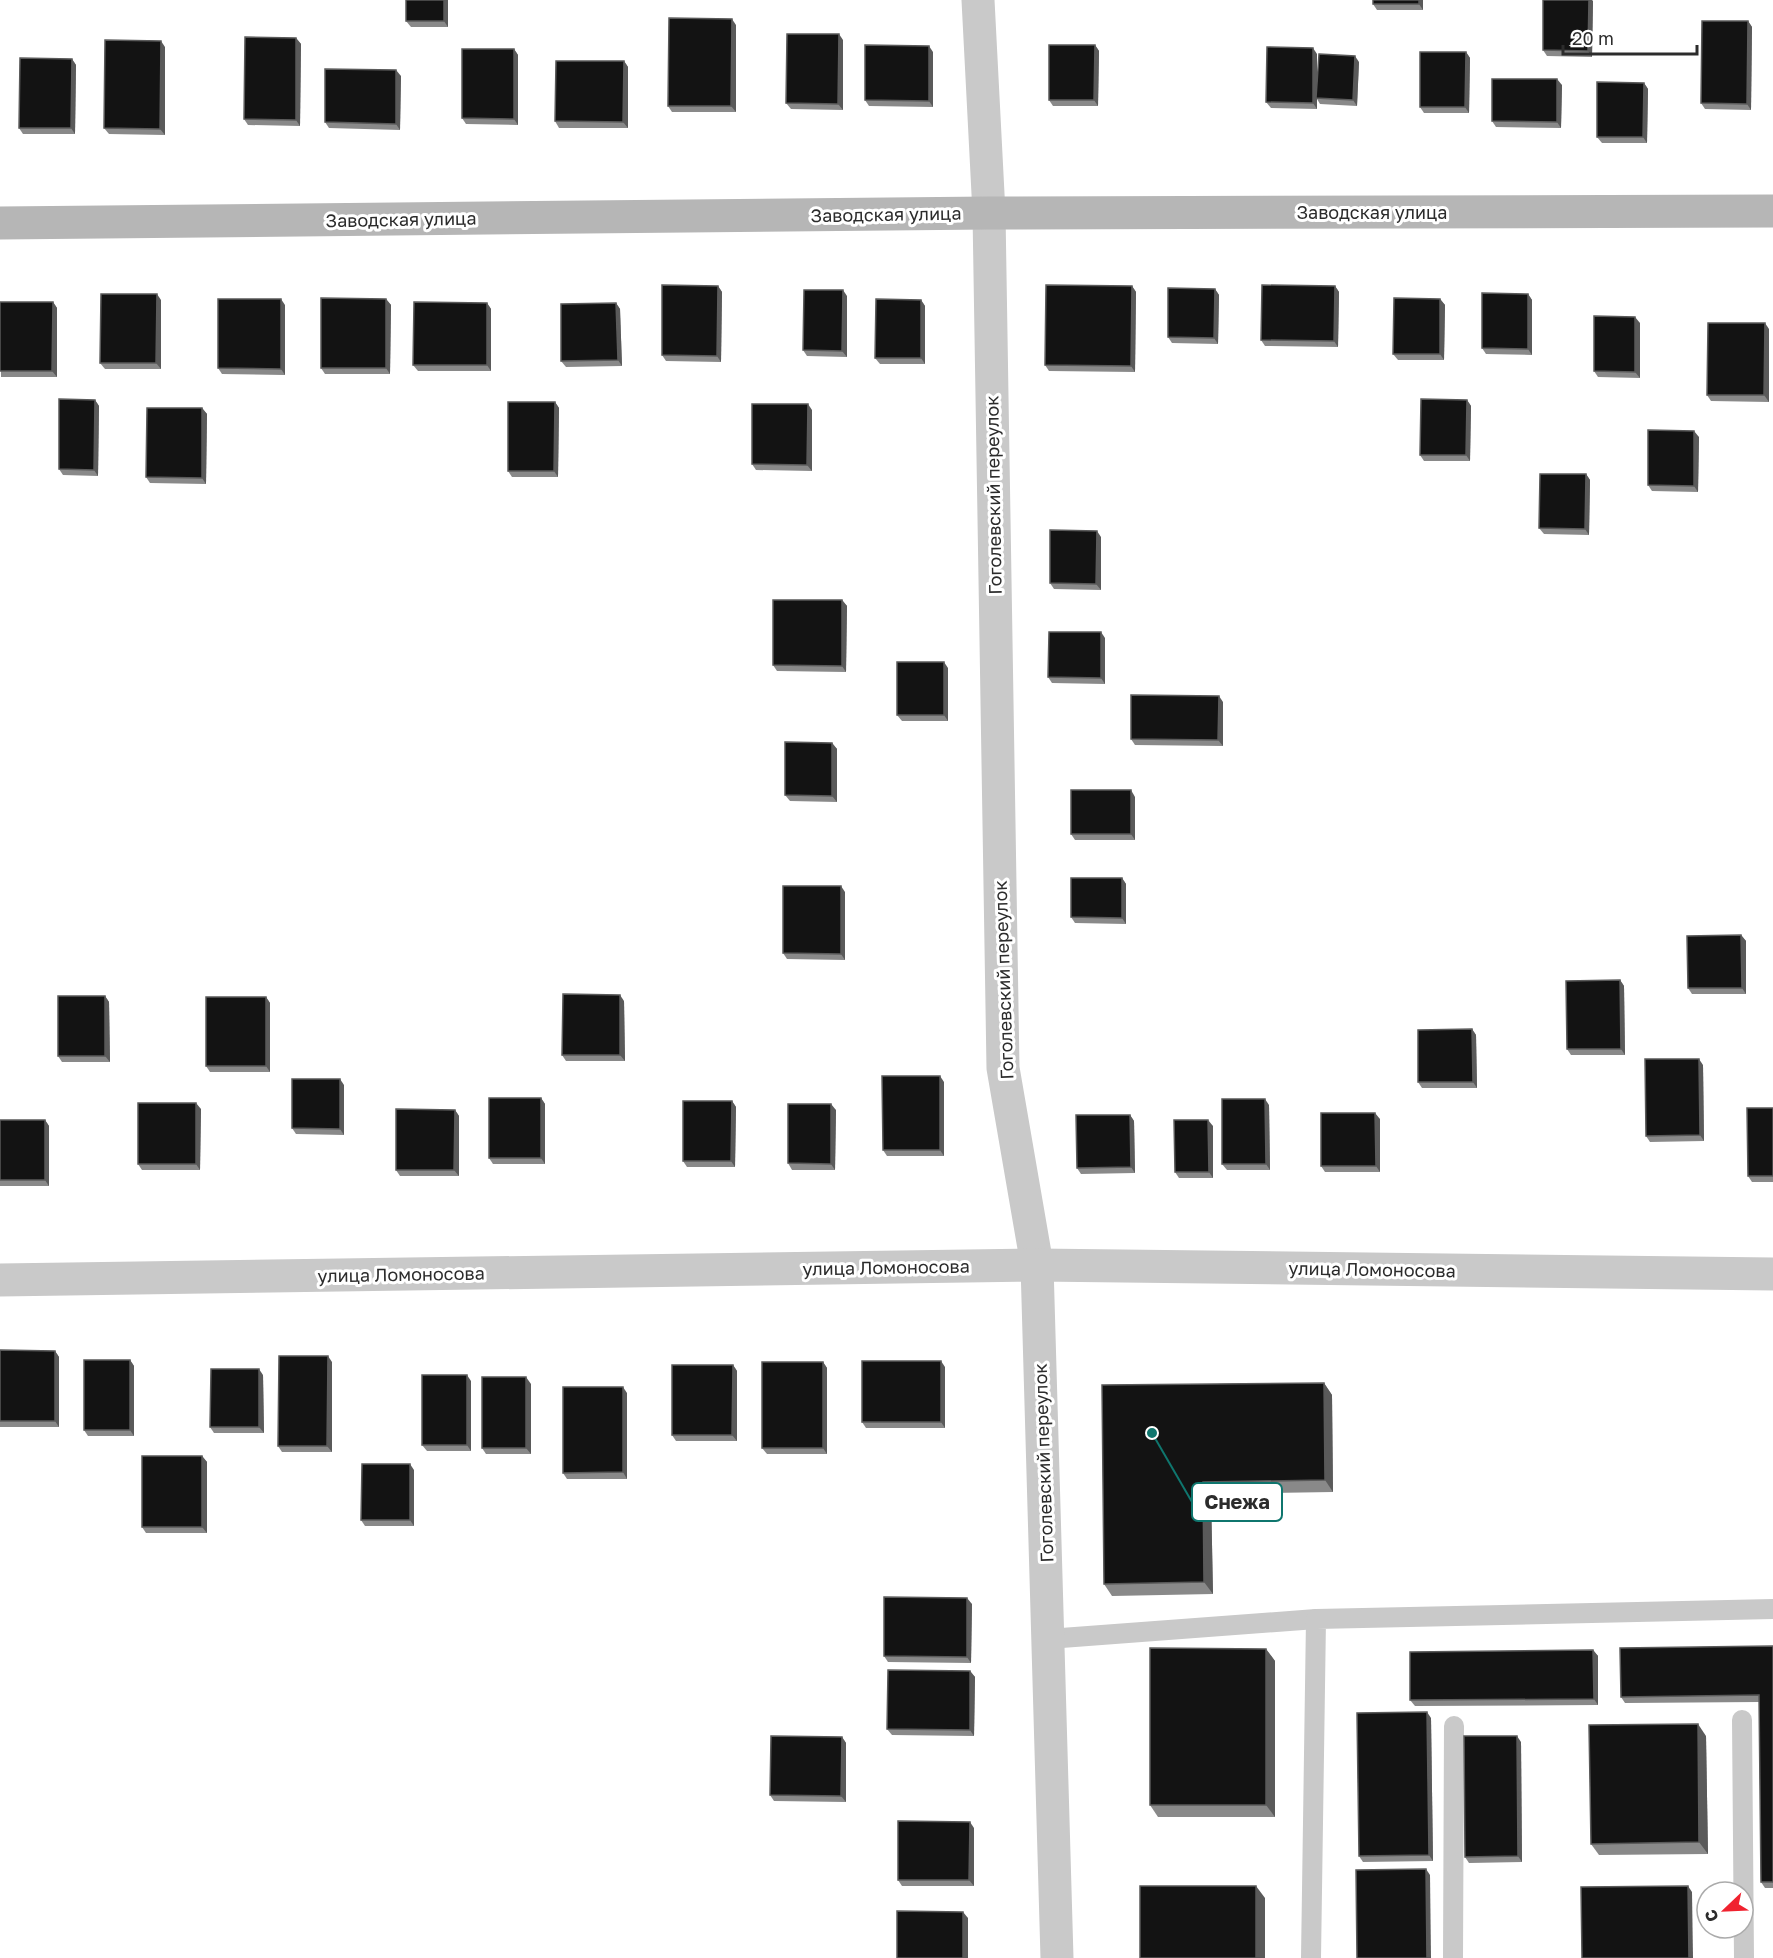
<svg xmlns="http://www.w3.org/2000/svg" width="1773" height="1958" font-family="'Golos Text',sans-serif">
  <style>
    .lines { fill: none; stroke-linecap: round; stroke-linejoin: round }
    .service { stroke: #c9c9c9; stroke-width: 20 }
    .minor { stroke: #c9c9c9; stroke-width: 33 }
    .secondary { stroke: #b6b6b6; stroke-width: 33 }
    .wall { fill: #898989 }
    .shaded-wall { fill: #5a5a5a }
    .building { fill: #131313; stroke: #5a5a5a; stroke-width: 1.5 }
    .labels { text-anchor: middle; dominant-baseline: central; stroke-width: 6; stroke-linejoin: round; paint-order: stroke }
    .street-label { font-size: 18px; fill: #2c2c2c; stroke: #fff }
    .leader { fill: none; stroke: #0f766e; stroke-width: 2 }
    .callout-dot { fill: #0f766e; stroke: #fff; stroke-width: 2 }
    .callout { fill: #fff; stroke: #0f766e; stroke-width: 2 }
    .callout-label { font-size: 20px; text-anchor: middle; font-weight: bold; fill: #2c2c2c }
  </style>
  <rect width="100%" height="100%" fill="#fff"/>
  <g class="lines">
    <g class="service">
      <polyline points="1048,1639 1316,1619"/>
      <polyline points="1742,1720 1744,1958"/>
      <polyline points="1311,1958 1316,1619 1773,1609"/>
      <polyline points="1453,1958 1454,1726"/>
    </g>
    <g class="minor">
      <polyline points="978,0 989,213 1003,1068 1037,1265 1057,1958"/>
      <polyline points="0,1280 1037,1265 1773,1274"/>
    </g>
    <polyline class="secondary" points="0,223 989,213 1773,211"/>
  </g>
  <g class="wall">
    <polygon points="406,0 448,0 448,27 411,27 406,21"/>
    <polygon points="1423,0 1423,10 1377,10 1373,4"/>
    <polygon points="1593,1 1592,57 1547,56 1543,50"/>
    <polygon points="1748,21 1752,27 1751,110 1705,109 1701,103"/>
    <polygon points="736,25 736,112 672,112 668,106"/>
    <polygon points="296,38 301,44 300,126 248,125 244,119"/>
    <polygon points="843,40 843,110 791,109 786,103"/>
    <polygon points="1095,45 1099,51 1098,106 1053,106 1049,100"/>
    <polygon points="165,47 165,135 109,134 104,128"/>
    <polygon points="514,49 518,55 518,125 466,124 462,118"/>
    <polygon points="933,52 933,107 869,106 865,100"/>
    <polygon points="1466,52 1470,58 1469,113 1424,113 1420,107"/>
    <polygon points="1317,54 1317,85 1359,62 1357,106 1320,104 1317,99 1317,109 1271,108 1266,102"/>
    <polygon points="72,59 76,65 75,134 23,134 19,128"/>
    <polygon points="624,61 628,67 628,128 559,128 555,121"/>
    <polygon points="401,76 400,130 329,128 325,122"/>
    <polygon points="1644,83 1648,89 1647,143 1602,143 1597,137"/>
    <polygon points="1562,85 1561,128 1496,127 1492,121"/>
    <polygon points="718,286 722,292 721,362 666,361 662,355"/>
    <polygon points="1132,286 1136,292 1135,372 1049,371 1045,365"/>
    <polygon points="1335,286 1339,292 1338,347 1265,346 1261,340"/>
    <polygon points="1215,289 1219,295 1218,344 1172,343 1168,337"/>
    <polygon points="1528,294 1532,300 1532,355 1486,354 1482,348"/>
    <polygon points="847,296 847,357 807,356 803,350"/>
    <polygon points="386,299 391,305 390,374 325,374 321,368"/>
    <polygon points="1440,299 1445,305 1444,360 1398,360 1393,354"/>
    <polygon points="161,300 161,369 105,369 100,363"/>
    <polygon points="921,300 925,306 925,364 880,364 875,358"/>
    <polygon points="0,302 53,302 57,308 57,377 1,377"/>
    <polygon points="487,303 491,309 491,371 418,371 413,365"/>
    <polygon points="616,303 620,309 622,366 566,367 561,361"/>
    <polygon points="285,305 285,375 222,374 218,368"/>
    <polygon points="1640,323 1640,378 1598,377 1594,371"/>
    <polygon points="1769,329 1769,402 1711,401 1707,395"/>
    <polygon points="95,400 99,406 98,476 63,475 59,469"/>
    <polygon points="1467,400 1471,406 1470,461 1424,461 1420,455"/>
    <polygon points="555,402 559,408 558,477 512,477 508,471"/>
    <polygon points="202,408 207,414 206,484 150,483 146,477"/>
    <polygon points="812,410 812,471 756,470 752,464"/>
    <polygon points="1699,437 1698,492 1652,491 1648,485"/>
    <polygon points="1586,474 1590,480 1589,535 1544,534 1539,528"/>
    <polygon points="1101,537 1101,590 1054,589 1050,583"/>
    <polygon points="842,600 847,606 846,672 777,671 773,665"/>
    <polygon points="1105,638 1105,684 1052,683 1048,677"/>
    <polygon points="948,668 948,721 902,721 897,715"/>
    <polygon points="1223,702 1223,746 1135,745 1131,739"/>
    <polygon points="832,743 837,749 837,802 790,801 785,795"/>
    <polygon points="1135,797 1135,840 1075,840 1071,834"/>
    <polygon points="1122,878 1126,884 1126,924 1075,923 1071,917"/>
    <polygon points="845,892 845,960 787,959 783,953"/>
    <polygon points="1741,935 1746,941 1746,994 1692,994 1688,988"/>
    <polygon points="1620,980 1624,986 1625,1055 1571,1055 1567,1049"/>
    <polygon points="105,996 109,1002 110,1062 62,1062 58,1056"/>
    <polygon points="266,997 270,1003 270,1072 210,1072 206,1066"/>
    <polygon points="624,1001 625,1061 566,1061 562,1055"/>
    <polygon points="1472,1029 1476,1035 1477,1088 1422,1088 1418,1082"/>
    <polygon points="1703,1065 1704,1141 1650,1142 1646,1136"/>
    <polygon points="944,1082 944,1156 887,1156 883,1150"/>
    <polygon points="344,1085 344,1135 296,1134 292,1128"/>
    <polygon points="541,1098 545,1104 545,1164 493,1164 489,1158"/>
    <polygon points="732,1101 736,1107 735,1167 687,1167 683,1161"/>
    <polygon points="1269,1105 1270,1170 1227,1170 1222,1164"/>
    <polygon points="1773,1108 1773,1182 1752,1182 1748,1176"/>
    <polygon points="201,1109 200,1170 142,1170 138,1164"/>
    <polygon points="455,1110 459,1116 459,1176 400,1176 396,1170"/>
    <polygon points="836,1110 835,1170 792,1170 788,1163"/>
    <polygon points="1130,1115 1134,1121 1135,1173 1081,1174 1077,1168"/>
    <polygon points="1380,1119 1380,1172 1325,1172 1321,1166"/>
    <polygon points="0,1120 45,1120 49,1126 49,1186 0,1186"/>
    <polygon points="1213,1126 1213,1178 1179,1178 1175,1172"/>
    <polygon points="0,1350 55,1351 59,1357 59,1427 0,1427"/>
    <polygon points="130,1360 134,1366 134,1436 88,1436 84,1430"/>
    <polygon points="332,1362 332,1452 282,1452 278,1446"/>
    <polygon points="823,1362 827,1368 827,1454 767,1454 762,1448"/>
    <polygon points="733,1365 737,1371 737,1441 676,1441 672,1435"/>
    <polygon points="945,1367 945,1428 866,1428 862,1422"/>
    <polygon points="263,1375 264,1433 214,1433 210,1427"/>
    <polygon points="471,1381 471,1451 427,1451 422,1445"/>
    <polygon points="1324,1383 1332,1395 1333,1492 1211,1494 1213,1594 1112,1596 1104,1584 1102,1385"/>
    <polygon points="531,1384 531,1454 486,1454 482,1448"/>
    <polygon points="627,1393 627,1479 567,1479 563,1473"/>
    <polygon points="202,1456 207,1462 207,1533 146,1533 142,1527"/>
    <polygon points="414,1470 414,1526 365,1526 361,1520"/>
    <polygon points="972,1604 971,1663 888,1662 884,1656"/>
    <polygon points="1773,1646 1773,1888 1765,1888 1761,1882 1759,1702 1625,1703 1621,1697"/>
    <polygon points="1266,1649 1275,1661 1275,1817 1158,1817 1150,1805"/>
    <polygon points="1593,1650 1598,1656 1598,1705 1415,1706 1410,1700"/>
    <polygon points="970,1671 975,1677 974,1736 892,1735 887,1729"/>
    <polygon points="1431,1718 1433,1861 1363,1862 1359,1856"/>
    <polygon points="1706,1736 1708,1854 1599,1855 1591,1844"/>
    <polygon points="842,1737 846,1743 846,1802 774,1801 770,1795"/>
    <polygon points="1521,1742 1522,1862 1469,1863 1465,1857"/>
    <polygon points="974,1828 974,1886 902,1886 898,1880"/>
  </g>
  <g class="shaded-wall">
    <polygon points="444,0 448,0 448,27 444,21"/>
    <polygon points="1419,0 1423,0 1423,10 1419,4"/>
    <polygon points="1589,0 1592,0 1593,1 1592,57 1588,51"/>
    <polygon points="732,19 736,25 736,112 731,106"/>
    <polygon points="1748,21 1752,27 1751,110 1747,104"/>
    <polygon points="839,34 843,40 843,110 838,104"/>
    <polygon points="296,38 301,44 300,126 296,120"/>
    <polygon points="161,41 165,47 165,135 160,129"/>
    <polygon points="1095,45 1099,51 1098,106 1094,100"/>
    <polygon points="929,46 933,52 933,107 929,101"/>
    <polygon points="1313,48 1317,54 1317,109 1313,103"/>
    <polygon points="514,49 518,55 518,125 514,119"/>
    <polygon points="1466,52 1470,58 1469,113 1465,107"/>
    <polygon points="1355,56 1359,62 1357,106 1353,100"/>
    <polygon points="72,59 76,65 75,134 71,128"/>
    <polygon points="624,61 628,67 628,128 623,122"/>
    <polygon points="396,70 401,76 400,130 396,124"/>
    <polygon points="1557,79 1562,85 1561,128 1557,122"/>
    <polygon points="1644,83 1648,89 1647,143 1643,137"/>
    <polygon points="718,286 722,292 721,362 717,356"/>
    <polygon points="1132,286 1136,292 1135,372 1131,366"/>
    <polygon points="1335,286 1339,292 1338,347 1334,341"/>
    <polygon points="1215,289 1219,295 1218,344 1214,338"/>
    <polygon points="843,290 847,296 847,357 842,351"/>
    <polygon points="157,294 161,300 161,369 156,363"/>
    <polygon points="1528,294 1532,300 1532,355 1528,349"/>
    <polygon points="281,299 285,305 285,375 281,369"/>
    <polygon points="386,299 391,305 390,374 386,368"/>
    <polygon points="1440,299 1445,305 1444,360 1440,354"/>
    <polygon points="921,300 925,306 925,364 921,358"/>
    <polygon points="53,302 57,308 57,377 52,371"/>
    <polygon points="487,303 491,309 491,371 487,365"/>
    <polygon points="616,303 620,309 622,366 618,360"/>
    <polygon points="1635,317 1640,323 1640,378 1635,372"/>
    <polygon points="1765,323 1769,329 1769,402 1764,395"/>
    <polygon points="95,400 99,406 98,476 94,470"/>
    <polygon points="1467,400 1471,406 1470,461 1466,455"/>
    <polygon points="555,402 559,408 558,477 554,471"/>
    <polygon points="808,404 812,410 812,471 807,465"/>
    <polygon points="202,408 207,414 206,484 202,478"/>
    <polygon points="1694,431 1699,437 1698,492 1694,486"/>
    <polygon points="1586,474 1590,480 1589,535 1585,529"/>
    <polygon points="1097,531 1101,537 1101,590 1096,584"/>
    <polygon points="842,600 847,606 846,672 842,666"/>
    <polygon points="1101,632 1105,638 1105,684 1101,678"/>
    <polygon points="944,662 948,668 948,721 944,715"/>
    <polygon points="1219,696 1223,702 1223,746 1218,740"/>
    <polygon points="832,743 837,749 837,802 832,796"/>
    <polygon points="1131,790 1135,797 1135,840 1131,834"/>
    <polygon points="1122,878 1126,884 1126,924 1122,918"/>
    <polygon points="841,886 845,892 845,960 841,954"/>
    <polygon points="1741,935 1746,941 1746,994 1742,988"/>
    <polygon points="1620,980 1624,986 1625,1055 1621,1049"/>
    <polygon points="620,995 624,1001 625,1061 620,1055"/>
    <polygon points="105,996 109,1002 110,1062 105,1056"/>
    <polygon points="266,997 270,1003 270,1072 266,1066"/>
    <polygon points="1472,1029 1476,1035 1477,1088 1473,1082"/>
    <polygon points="1699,1059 1703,1065 1704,1141 1700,1135"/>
    <polygon points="940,1076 944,1082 944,1156 940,1150"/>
    <polygon points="340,1079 344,1085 344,1135 340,1129"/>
    <polygon points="541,1098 545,1104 545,1164 541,1158"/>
    <polygon points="1265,1099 1269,1105 1270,1170 1266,1164"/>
    <polygon points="732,1101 736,1107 735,1167 731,1161"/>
    <polygon points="196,1103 201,1109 200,1170 196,1164"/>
    <polygon points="831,1104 836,1110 835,1170 831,1164"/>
    <polygon points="455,1110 459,1116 459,1176 454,1170"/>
    <polygon points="1375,1113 1380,1119 1380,1172 1376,1166"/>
    <polygon points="1130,1115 1134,1121 1135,1173 1131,1167"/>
    <polygon points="45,1120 49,1126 49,1186 45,1180"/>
    <polygon points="1208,1120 1213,1126 1213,1178 1209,1172"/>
    <polygon points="55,1351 59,1357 59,1427 55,1421"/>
    <polygon points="328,1356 332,1362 332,1452 327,1446"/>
    <polygon points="130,1360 134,1366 134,1436 130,1430"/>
    <polygon points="941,1361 945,1367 945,1428 941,1422"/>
    <polygon points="823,1362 827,1368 827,1454 823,1448"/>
    <polygon points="733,1365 737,1371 737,1441 732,1435"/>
    <polygon points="259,1369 263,1375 264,1433 259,1427"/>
    <polygon points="467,1375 471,1381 471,1451 467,1445"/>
    <polygon points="526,1377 531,1384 531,1454 526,1448"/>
    <polygon points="1324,1383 1332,1395 1333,1492 1325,1480"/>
    <polygon points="623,1387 627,1393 627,1479 623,1472"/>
    <polygon points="202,1456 207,1462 207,1533 202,1527"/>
    <polygon points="410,1464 414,1470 414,1526 410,1520"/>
    <polygon points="1203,1482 1211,1494 1213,1594 1204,1582"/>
    <polygon points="967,1598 972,1604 971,1663 967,1657"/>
    <polygon points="1266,1649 1275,1661 1275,1817 1266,1805"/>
    <polygon points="1593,1650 1598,1656 1598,1705 1594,1699"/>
    <polygon points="970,1671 975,1677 974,1736 970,1730"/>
    <polygon points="1427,1712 1431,1718 1433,1861 1429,1855"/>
    <polygon points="1698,1724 1706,1736 1708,1854 1699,1842"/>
    <polygon points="1517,1736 1521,1742 1522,1862 1518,1856"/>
    <polygon points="842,1737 846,1743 846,1802 841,1796"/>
    <polygon points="970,1822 974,1828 974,1886 969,1880"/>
    <polygon points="1426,1869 1430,1875 1431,1958 1427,1958"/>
    <polygon points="1256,1886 1265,1898 1265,1958 1256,1958"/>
    <polygon points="1688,1886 1692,1892 1693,1958 1689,1958"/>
    <polygon points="963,1912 968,1918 968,1958 963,1958"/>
  </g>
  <g class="building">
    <rect x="406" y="0" width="38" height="21"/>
    <rect x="1373" y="0" width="46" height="4"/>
    <polygon points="1543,0 1589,0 1588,51 1543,50"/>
    <polygon points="669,18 732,19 731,106 668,106"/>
    <polygon points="1702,21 1748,21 1747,104 1701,103"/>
    <polygon points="787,34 839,34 838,104 786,103"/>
    <polygon points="245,37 296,38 296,120 244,119"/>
    <polygon points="105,40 161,41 160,129 104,128"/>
    <polygon points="865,45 929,46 929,101 865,100"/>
    <polygon points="1049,45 1095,45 1094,100 1049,100"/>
    <polygon points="1267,47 1313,48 1313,103 1266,102"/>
    <polygon points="462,49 514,49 514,119 462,118"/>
    <polygon points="1420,52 1466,52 1465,107 1420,107"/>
    <polygon points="1319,54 1355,56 1353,100 1316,98"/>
    <polygon points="20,58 72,59 71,128 19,128"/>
    <polygon points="556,61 624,61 623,122 555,121"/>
    <polygon points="325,69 396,70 396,124 325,122"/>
    <polygon points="1492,79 1557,79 1557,122 1492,121"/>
    <polygon points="1597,82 1644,83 1643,137 1597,137"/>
    <polygon points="662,285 718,286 717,356 662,355"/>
    <polygon points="1046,285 1132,286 1131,366 1045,365"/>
    <polygon points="1262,285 1335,286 1334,341 1261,340"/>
    <polygon points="1168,288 1215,289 1214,338 1168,337"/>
    <polygon points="804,290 843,290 842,351 803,350"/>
    <polygon points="1482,293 1528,294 1528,349 1482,348"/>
    <polygon points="101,294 157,294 156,363 100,363"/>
    <polygon points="321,298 386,299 386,368 321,368"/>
    <polygon points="1394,298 1440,299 1440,354 1393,354"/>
    <polygon points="218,299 281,299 281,369 218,368"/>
    <polygon points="876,299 921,300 921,358 875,358"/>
    <polygon points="0,302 53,302 52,371 0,371"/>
    <polygon points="414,302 487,303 487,365 413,365"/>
    <polygon points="616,303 618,360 561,361 561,304"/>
    <polygon points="1594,316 1635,317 1635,372 1594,371"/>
    <polygon points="1708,323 1765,323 1764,395 1707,395"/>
    <polygon points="59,399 95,400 94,470 59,469"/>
    <polygon points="1421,399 1467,400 1466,455 1420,455"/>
    <polygon points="508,402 555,402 554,471 508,471"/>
    <polygon points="752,404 808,404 807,465 752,464"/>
    <polygon points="147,408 202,408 202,478 146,477"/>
    <polygon points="1648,430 1694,431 1694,486 1648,485"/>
    <polygon points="1540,474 1586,474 1585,529 1539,528"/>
    <polygon points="1050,530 1097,531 1096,584 1050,583"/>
    <polygon points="773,600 842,600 842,666 773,665"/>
    <polygon points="1049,632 1101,632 1101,678 1048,677"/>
    <rect x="897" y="662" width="47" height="53"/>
    <polygon points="1131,695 1219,696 1218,740 1131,739"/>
    <polygon points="785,742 832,743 832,796 785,795"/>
    <rect x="1071" y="790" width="60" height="44"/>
    <polygon points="1071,878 1122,878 1122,918 1071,917"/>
    <polygon points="783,886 841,886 841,954 783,953"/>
    <polygon points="1741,935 1742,988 1688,988 1687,936"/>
    <polygon points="1620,980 1621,1049 1567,1049 1566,981"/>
    <polygon points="563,994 620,995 620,1055 562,1055"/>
    <rect x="58" y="996" width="47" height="60"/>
    <rect x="206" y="997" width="60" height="69"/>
    <polygon points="1472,1029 1473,1082 1418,1082 1418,1030"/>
    <polygon points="1645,1059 1699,1059 1700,1135 1646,1136"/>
    <polygon points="882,1076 940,1076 940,1150 883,1150"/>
    <polygon points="292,1079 340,1079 340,1129 292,1128"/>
    <rect x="489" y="1098" width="52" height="60"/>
    <polygon points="1222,1099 1265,1099 1266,1164 1222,1164"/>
    <polygon points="683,1101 732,1101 731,1161 683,1161"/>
    <rect x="138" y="1103" width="58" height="61"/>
    <polygon points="788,1104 831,1104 831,1164 788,1163"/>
    <polygon points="1747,1108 1773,1108 1773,1176 1748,1176"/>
    <polygon points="396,1109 455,1110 454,1170 396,1170"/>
    <polygon points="1321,1113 1375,1113 1376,1166 1321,1166"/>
    <polygon points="1076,1115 1130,1115 1131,1167 1077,1168"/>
    <rect x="0" y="1120" width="45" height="60"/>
    <polygon points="1174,1120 1208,1120 1209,1172 1175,1172"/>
    <polygon points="0,1350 55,1351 55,1421 0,1421"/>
    <polygon points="279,1356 328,1356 327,1446 278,1446"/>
    <rect x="84" y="1360" width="46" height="70"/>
    <rect x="862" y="1361" width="79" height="61"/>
    <rect x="762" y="1362" width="61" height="86"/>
    <polygon points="672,1365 733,1365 732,1435 672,1435"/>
    <polygon points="211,1369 259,1369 259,1427 210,1427"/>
    <rect x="422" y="1375" width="45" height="70"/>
    <rect x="482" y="1377" width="44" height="71"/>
    <polygon points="1324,1383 1325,1480 1203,1482 1204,1582 1104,1584 1102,1385"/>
    <polygon points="563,1387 623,1387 623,1472 563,1473"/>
    <rect x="142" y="1456" width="60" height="71"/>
    <polygon points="362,1464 410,1464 410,1520 361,1520"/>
    <polygon points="884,1597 967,1598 967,1657 884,1656"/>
    <polygon points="1773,1646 1773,1882 1761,1882 1759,1695 1621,1697 1620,1648"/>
    <polygon points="1150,1648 1266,1649 1266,1805 1150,1805"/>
    <polygon points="1593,1650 1594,1699 1410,1700 1410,1652"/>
    <polygon points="888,1670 970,1671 970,1730 887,1729"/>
    <polygon points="1427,1712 1429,1855 1359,1856 1357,1713"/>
    <polygon points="1698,1724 1699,1842 1591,1844 1589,1725"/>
    <polygon points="771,1736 842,1737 841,1796 770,1795"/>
    <polygon points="1464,1736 1517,1736 1518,1856 1465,1857"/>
    <polygon points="898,1821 970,1822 969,1880 898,1880"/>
    <polygon points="1426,1869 1427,1958 1357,1958 1356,1870"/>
    <rect x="1140" y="1886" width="116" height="72"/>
    <polygon points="1688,1886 1689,1958 1582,1958 1581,1887"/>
    <polygon points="897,1911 963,1912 963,1958 897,1958"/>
  </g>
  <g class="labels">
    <g class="street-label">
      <text x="1372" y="212">Заводская улица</text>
      <text transform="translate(886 214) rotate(-1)">Заводская улица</text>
      <text transform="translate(401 219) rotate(-1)">Заводская улица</text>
      <text transform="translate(993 495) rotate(-91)">Гоголевский переулок</text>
      <text transform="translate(1003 980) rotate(-92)">Гоголевский переулок</text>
      <text transform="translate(886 1267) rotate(-1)">улица Ломоносова</text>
      <text transform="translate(1372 1269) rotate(1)">улица Ломоносова</text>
      <text transform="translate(401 1274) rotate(-1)">улица Ломоносова</text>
      <text transform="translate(1043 1463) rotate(-92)">Гоголевский переулок</text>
    </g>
  </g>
  <path class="leader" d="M1152 1433L1192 1502"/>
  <circle class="callout-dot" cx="1152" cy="1433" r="6"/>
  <rect class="callout" x="1192" y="1483" width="90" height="38" rx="6"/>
  <g class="callout-label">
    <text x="1237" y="1509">Снежа</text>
  </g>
  <g transform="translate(1725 1910) rotate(247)"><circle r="28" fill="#ffffff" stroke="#ababab" stroke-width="1.5"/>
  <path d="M0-4.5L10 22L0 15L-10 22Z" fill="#f0222f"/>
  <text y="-9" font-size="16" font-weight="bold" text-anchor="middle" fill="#2c2c2c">С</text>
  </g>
  <path d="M1563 45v9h134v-9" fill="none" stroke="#2c2c2c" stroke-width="3"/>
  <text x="1572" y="45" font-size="18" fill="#2c2c2c" stroke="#ffffff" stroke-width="4.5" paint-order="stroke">20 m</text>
</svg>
